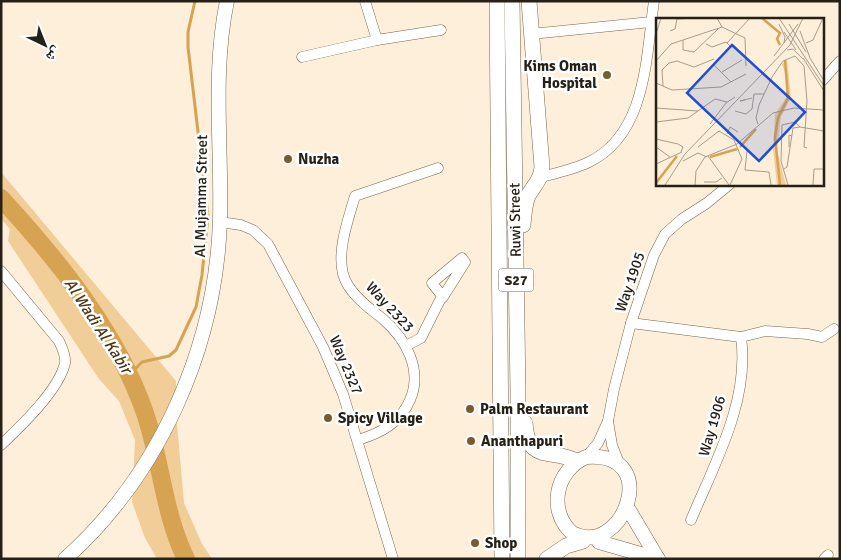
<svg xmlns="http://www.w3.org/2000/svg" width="841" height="560" font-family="Signika,'Noto Naskh Arabic',sans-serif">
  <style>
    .green { fill: #f1cd98 }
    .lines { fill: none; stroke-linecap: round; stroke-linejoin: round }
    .stream { stroke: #d6a353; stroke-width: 3 }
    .river { stroke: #d6a353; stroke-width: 18 }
    .street-casing { stroke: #76664f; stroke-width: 11 }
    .secondary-casing { stroke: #76664f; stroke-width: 15 }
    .primary-casing { stroke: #76664f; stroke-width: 16 }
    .street { stroke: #fff; stroke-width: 10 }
    .secondary { stroke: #fff; stroke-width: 14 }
    .primary { stroke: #fff; stroke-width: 15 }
    .poi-dot { fill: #785c2f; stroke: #fff; stroke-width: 2 }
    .labels { text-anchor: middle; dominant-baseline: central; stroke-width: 5; stroke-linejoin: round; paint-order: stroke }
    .shield { fill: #fff; stroke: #67635c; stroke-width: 1 }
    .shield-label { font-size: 14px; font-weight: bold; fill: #262016 }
    .poi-label { font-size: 15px; font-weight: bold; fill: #262016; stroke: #fff; text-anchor: start }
    .street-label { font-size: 15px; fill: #262016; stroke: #fff }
    .water-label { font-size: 16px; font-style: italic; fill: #4d3715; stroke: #fff }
    .inset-river { fill: none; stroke: #d6a353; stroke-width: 2.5 }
    .inset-road { fill: none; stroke: #a89c8c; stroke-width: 1 }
    .view { fill: #1d4ed8; fill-opacity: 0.15; stroke: #1d4ed8; stroke-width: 2.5 }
    .inset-edge { fill: none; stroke: #262016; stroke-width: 2.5 }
  </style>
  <rect width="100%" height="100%" fill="#feefda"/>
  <polygon class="green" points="1,172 176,381 177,424 184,503 202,544 212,559 157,559 145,538 132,502 135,440 119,401 99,379 8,241 10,229 1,219"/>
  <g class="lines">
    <polyline class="stream" points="130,374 142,362 169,356 176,350 196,307 202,275 208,216 188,47 188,32 195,1"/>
    <path class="river" d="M 1,198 C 58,260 119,335 146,416 C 161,462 164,514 186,559"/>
    <g class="street-casing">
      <g id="street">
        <polyline points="531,34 651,22"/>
        <polyline points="377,40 441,30"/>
        <polyline points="302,57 377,40 365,1"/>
        <polyline points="822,81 840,61"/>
        <path d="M 541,177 C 557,173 575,169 589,162 C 647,134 646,56 654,1"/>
        <polyline points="220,222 241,225 253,230 268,244 323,347 343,394 393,559"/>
        <path d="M 1,271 L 59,341 C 62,348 66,355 65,363 C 59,390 21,426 1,445"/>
        <polyline points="631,323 741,337 765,331 808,334 822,337 834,329"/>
        <polyline points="406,346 421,338 440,300 443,297 465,262 462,258 432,283 443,297"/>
        <polyline points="608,421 612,445 620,466"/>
        <path d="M 358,440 C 381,433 400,423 410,400 C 423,370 406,339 383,319 C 369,308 348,293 343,274 C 337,250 348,220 355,196 L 438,168"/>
        <polyline points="586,457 598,443 608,421 614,389 631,323 654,255 665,234 682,219 707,203 730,184"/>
        <path d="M 691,520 C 715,463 750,400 741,337"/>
        <polyline points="824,559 828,555"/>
      </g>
    </g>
    <g class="secondary-casing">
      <g id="secondary">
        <path d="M 586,457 C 664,450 623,560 572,533 C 547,510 556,470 586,457 Z"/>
        <polyline points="629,510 658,559"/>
        <polyline points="599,542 658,559"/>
        <path d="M 65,559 C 160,474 216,347 220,220 C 222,147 212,73 227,1"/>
      </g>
    </g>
    <g class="primary-casing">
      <g id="primary">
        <polyline points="497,1 502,559"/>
        <polyline points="512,1 518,391 518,559"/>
        <path d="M 523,225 C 524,215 524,206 528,196 C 534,185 541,180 542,167 L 529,1"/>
        <path d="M 525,423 C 528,464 551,448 577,461"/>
        <polyline points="547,559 566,546 583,541"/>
      </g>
    </g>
    <use href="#street" class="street"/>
    <use href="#secondary" class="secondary"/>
    <use href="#primary" class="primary"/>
  </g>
  <g class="poi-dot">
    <circle cx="607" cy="75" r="5"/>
    <circle cx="288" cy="159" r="5"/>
    <circle cx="470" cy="409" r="5"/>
    <circle cx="328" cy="418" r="5"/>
    <circle cx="471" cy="441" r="5"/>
    <circle cx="475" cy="543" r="5"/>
  </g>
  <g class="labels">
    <rect class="shield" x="498.5" y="268.5" width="35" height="23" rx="4"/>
    <g class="shield-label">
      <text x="516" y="280">S27</text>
    </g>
    <g class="poi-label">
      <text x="597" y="66" text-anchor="end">Kims Oman<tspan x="597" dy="17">Hospital</tspan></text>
      <text x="298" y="159">Nuzha</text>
      <text x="480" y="409">Palm Restaurant</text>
      <text x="338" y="418">Spicy Village</text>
      <text x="481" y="441">Ananthapuri</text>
      <text x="485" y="543">Shop</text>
    </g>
    <g class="street-label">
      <text transform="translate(201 196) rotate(-89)">Al Mujamma Street</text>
      <text transform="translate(515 220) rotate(-91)">Ruwi Street</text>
      <text transform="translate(630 282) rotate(-71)">Way 1905</text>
      <text transform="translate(390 307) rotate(47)">Way 2323</text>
      <text transform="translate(346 365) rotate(67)">Way 2327</text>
      <text transform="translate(712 426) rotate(-74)">Way 1906</text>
    </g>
    <g class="water-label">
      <text transform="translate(98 326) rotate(57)">Al Wadi Al Kabir</text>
    </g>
  </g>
  <g transform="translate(656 18)">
    <rect width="168" height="168" fill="#feefda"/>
    <path d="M 131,42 L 135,80 L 125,99 L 121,133 L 130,167 L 121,167 L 117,131 L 119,96 L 130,80 L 131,61 L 126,46 Z" fill="#f1cd98"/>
    <path class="inset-river" d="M 106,0 L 124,15 L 121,21 L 124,27M 84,129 L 100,111M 54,139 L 81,131M 0,165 L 21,138M 124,167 L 119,119 L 122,100 L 132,80 L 129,42"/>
    <path class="inset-road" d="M 61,0 L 66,9 L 89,20 L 90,48M 123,0 L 168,68M 123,6 L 129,19 L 128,25M 133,6 L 150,34M 14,13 L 19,11 L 21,1 L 39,0M 144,13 L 154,40M 128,14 L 140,32M 0,16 L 5,0M 27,22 L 27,32 L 38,34 L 62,11M 71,25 L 94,0M 150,25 L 157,22 L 167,0M 50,26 L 56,29 L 70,24 L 74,28M 131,32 L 137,31 L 147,41M 118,38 L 142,6M 147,40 L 168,73M 154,40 L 168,63M 0,43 L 15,26 L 66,9M 58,47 L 75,64M 66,54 L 86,42M 0,65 L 16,72 L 65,69 L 90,56M 7,68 L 6,52 L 13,45 L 21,43 L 38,49 L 58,41M 89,82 L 84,83 L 96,80M 0,90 L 42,93M 79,93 L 90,96 L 96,91 L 98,76 L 108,76M 0,104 L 32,100 L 59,81 L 71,84M 54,106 L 70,85 L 79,79M 102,106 L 100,100 L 103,87 L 116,59 L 127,43 L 139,38 L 148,48 L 151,83 L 148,129 L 151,130M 71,116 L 74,109 L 82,114M 0,121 L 22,126 L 27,129 L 25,134M 0,129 L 14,139M 42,129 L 63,113 L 78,122 L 86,141 L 74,167M 133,129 L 133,117 L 136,118M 91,133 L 89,152 L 113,154 L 115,167M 52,138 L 73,167M 27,143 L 42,135 L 51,139M 0,146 L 26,134M 128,151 L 131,149 L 137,110 L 144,109M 48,164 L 60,164 L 66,160M 9,167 L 29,136 L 134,27 L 147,0M 39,167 L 40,153 L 49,139 L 81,126 L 117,95 L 138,90 L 168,92M 132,167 L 125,143 L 126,107 L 139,104 L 144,109 L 168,113M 157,167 L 158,151 L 168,151"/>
    <path class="view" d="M 76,27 L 149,94 L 103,143 L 31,75 Z"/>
    <rect width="168" height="168" class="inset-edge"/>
  </g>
  <rect width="841" height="560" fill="none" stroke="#262016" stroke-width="5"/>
  <g transform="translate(45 45) rotate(137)" stroke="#ffffff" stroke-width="4" paint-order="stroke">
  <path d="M0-4L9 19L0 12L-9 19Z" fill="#262016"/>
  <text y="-8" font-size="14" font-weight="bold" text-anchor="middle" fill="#262016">ش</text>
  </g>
</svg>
